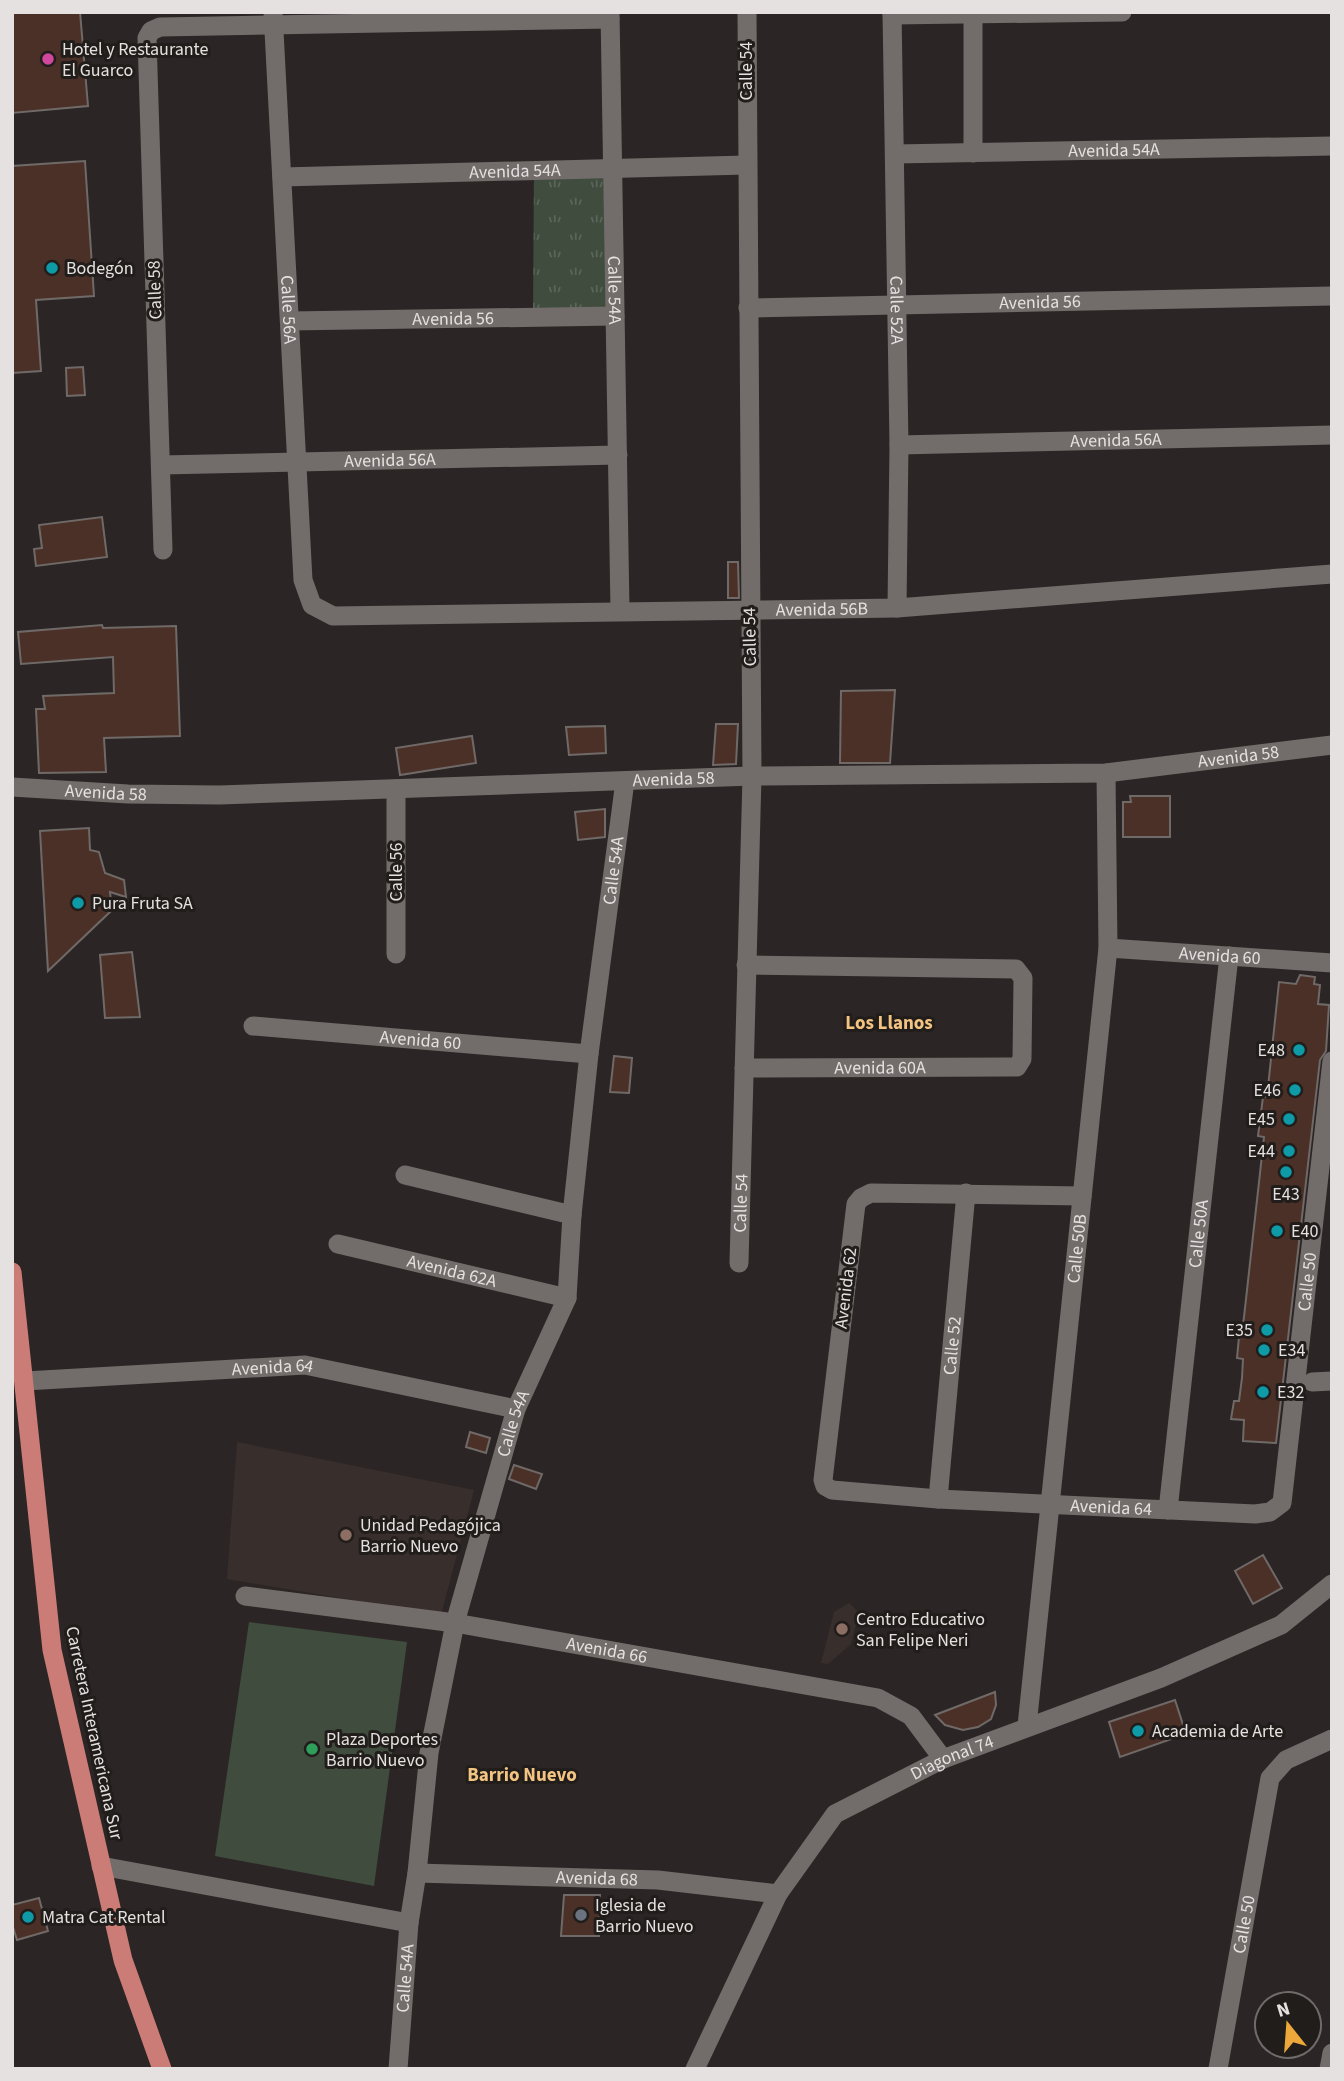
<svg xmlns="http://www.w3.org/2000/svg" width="1344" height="2081" font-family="'Source Sans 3',sans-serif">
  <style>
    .built { fill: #382e2b }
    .park { fill: url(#park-tufts) }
    .garden { fill: #3f4c3e }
    .building { fill: #4b3027; stroke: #6f6967; stroke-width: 2 }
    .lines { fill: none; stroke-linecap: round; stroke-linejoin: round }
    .minor { stroke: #726d6b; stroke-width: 19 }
    .tertiary { stroke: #726d6b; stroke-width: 19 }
    .secondary { stroke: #726d6b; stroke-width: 19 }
    .trunk { stroke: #cb7c76; stroke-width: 19 }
    .hotel-dot { fill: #d1479c; stroke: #211d1b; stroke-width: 2.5 }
    .culture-dot { fill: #0f9aa8; stroke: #211d1b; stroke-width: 2.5 }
    .education-dot { fill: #8d6e63; stroke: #211d1b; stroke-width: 2.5 }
    .leisure-dot { fill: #2e9e5b; stroke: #211d1b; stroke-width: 2.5 }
    .worship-dot { fill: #6b7280; stroke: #211d1b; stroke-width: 2.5 }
    .labels { text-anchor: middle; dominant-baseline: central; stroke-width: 6; stroke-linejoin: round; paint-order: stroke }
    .poi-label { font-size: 18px; fill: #e4e1e0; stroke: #211d1b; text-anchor: start }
    .street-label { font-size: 18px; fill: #e4e1e0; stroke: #211d1b }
    .neighbourhood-label { font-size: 19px; font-weight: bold; fill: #f4c482; stroke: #211d1b }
  </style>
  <defs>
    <pattern id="park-tufts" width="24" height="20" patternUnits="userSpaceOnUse" patternTransform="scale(1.75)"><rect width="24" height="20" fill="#3f4c3e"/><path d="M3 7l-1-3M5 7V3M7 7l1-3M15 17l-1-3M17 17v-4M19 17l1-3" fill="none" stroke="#5b665a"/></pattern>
  </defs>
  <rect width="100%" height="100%" fill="#2b2625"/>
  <g class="built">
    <polygon points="237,1442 474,1490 441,1615 227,1579"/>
    <polygon points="849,1603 859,1613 851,1644 828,1664 821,1663 834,1612"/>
  </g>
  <polygon class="park" points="613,169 615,316 533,317 534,170"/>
  <polygon class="garden" points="249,1622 407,1642 374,1886 215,1856"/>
  <g class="building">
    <polygon points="12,12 80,12 88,106 12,113"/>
    <polygon points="85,161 94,296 36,300 41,371 12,373 12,166"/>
    <polygon points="83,367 85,395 67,396 66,368"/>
    <polygon points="102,517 107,557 36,566 34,549 42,548 39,525"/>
    <polygon points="728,562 738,562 739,598 728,598"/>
    <polygon points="102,625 103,628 176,626 180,736 104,738 106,772 39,773 36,709 45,709 43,696 114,693 113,657 21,664 18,632"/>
    <polygon points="895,690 890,763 840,763 841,691"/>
    <polygon points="716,724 738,724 736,764 713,765"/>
    <polygon points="605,726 606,753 569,755 566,727"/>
    <polygon points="472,736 476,763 400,775 396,748"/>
    <polygon points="1130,796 1170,796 1170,837 1123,837 1123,802 1131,802"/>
    <polygon points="605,809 605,837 578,840 575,812"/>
    <polygon points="89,828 90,850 99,852 105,873 124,880 126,897 110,892 112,910 48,971 40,831"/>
    <polygon points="132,952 140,1017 105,1018 100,955"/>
    <polygon points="1300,975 1315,977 1314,984 1320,985 1318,1004 1329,1005 1326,1051 1320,1060 1276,1443 1243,1441 1244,1420 1231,1419 1234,1401 1239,1401 1242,1378 1243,1359 1237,1358 1239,1337 1241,1338 1244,1317 1264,1137 1258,1136 1263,1097 1267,1097 1279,982 1296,984"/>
    <polygon points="614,1056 632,1058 629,1093 610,1092"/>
    <polygon points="470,1432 490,1438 486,1453 466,1447"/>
    <polygon points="514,1465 542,1474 536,1489 509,1479"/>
    <polygon points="1263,1555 1282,1588 1253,1604 1235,1571"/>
    <polygon points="995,1692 996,1705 991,1719 978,1727 963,1730 945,1725 935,1715"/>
    <polygon points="1175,1700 1186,1734 1120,1757 1109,1722"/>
    <polygon points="564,1895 600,1895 599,1936 561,1936"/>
    <polygon points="39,1898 48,1931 17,1940 12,1924 12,1905"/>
  </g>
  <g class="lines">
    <g class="minor">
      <path id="s1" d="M 273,12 L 303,580 L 312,605 L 333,616 L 897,608 L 1332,574"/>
      <path id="s2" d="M 610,12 L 620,610"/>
      <path id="s3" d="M 892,12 L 899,445 L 897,608"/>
      <polyline points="892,15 1122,12"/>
      <polyline points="973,153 973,12"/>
      <path id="s4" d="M 895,154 L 1332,146"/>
      <path id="s5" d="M 282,177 L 746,165"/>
      <path id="s6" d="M 748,308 L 1332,296"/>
      <path id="s7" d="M 290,321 L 615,316"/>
      <path id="s8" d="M 899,445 L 1332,435"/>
      <path id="s9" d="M 161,465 L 618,455"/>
      <polyline points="163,550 147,38 151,31 160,27 610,19"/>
      <polyline points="396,789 396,954"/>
      <path id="s10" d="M 1108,948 L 1332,963"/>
      <path id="s11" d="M 253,1026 L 589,1054"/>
      <path id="s12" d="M 744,1068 L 1008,1067 L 1017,1067 L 1022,1059 L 1023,978 L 1016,969 L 746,965"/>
      <polyline points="405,1175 572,1215"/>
      <path id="s13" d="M 1082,1196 L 871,1193 L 861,1198 L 856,1204 L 823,1480 L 825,1486 L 832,1490 L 938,1499 L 1255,1514 L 1270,1512 L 1282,1503 L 1332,1061"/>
      <path id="s14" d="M 338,1244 L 567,1298"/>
      <path id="s15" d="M 739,1263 L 752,776 L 747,12"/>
      <path id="s16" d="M 25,1381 L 305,1365 L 516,1409"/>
      <polyline points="1312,1382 1332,1381"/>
      <path id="s17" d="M 938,1499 L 966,1193"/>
      <path id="s18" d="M 1168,1510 L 1229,956"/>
      <path id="s19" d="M 245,1596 L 455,1623 L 878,1698 L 911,1716 L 943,1759"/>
      <path id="s20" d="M 1027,1726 L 1108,948 L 1106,773"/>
      <polyline points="101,1866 409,1923"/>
      <path id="s21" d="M 417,1873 L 658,1880 L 778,1894"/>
      <path id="s22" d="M 398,2069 L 409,1923 L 417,1873 L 429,1753 L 455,1623 L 516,1409 L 567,1298 L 572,1215 L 589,1054 L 625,781"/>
      <path id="s23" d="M 1218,2069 L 1270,1778 L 1286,1760 L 1332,1739"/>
      <polyline points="1329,2069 1332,2053"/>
    </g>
    <path class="tertiary" id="s24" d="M 695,2069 L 778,1894 L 835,1814 L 943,1759 L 1161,1678 L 1281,1625 L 1332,1584"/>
    <path class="secondary" id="s25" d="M 12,787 L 128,794 L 219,795 L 752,776 L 1106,773 L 1332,745"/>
    <polyline class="trunk" points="12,1272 52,1650 123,1960 162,2069"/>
  </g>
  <circle class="hotel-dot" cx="48" cy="59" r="7"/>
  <g class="culture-dot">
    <circle cx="52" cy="268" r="7"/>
    <circle cx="78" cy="903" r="7"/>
    <circle cx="1299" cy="1050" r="7"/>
    <circle cx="1295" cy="1090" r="7"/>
    <circle cx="1289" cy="1119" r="7"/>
    <circle cx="1289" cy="1151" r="7"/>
    <circle cx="1286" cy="1172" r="7"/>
    <circle cx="1277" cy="1231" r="7"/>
    <circle cx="1267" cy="1330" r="7"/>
    <circle cx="1264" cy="1350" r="7"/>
    <circle cx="1263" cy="1392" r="7"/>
    <circle cx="1138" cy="1731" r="7"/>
    <circle cx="28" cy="1917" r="7"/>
  </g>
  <g class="education-dot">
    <circle cx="346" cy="1535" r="7"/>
    <circle cx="842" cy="1629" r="7"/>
  </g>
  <circle class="leisure-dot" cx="312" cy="1749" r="7"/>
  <circle class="worship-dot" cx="581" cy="1915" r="7"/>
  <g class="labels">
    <g class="poi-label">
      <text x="62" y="49">Hotel y Restaurante<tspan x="62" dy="21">El Guarco</tspan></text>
      <text x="66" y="268">Bodegón</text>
      <text x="92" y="903">Pura Fruta SA</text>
      <text x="1285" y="1050" text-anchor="end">E48</text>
      <text x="1281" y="1090" text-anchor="end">E46</text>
      <text x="1275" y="1119" text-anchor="end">E45</text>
      <text x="1275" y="1151" text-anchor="end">E44</text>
      <text x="1286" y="1194" text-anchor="middle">E43</text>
      <text x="1291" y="1231">E40</text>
      <text x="1253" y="1330" text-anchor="end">E35</text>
      <text x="1278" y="1350">E34</text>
      <text x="1277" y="1392">E32</text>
      <text x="360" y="1525">Unidad Pedagójica<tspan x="360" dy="21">Barrio Nuevo</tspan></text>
      <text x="856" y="1619">Centro Educativo<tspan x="856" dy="21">San Felipe Neri</tspan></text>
      <text x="1152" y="1731">Academia de Arte</text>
      <text x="326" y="1739">Plaza Deportes<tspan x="326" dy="21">Barrio Nuevo</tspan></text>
      <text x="595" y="1905">Iglesia de<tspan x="595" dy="21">Barrio Nuevo</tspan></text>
      <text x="42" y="1917">Matra Cat Rental</text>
    </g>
    <g class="street-label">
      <text transform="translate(746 71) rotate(-90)">Calle 54</text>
      <text stroke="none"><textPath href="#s4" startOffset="219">Avenida 54A</textPath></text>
      <text stroke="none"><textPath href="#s5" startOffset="233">Avenida 54A</textPath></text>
      <text transform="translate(155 290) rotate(-92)">Calle 58</text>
      <text stroke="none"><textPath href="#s2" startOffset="278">Calle 54A</textPath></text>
      <text stroke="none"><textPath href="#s6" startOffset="292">Avenida 56</textPath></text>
      <text stroke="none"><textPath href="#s1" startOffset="298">Calle 56A</textPath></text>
      <text stroke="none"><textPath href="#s3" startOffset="298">Calle 52A</textPath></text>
      <text stroke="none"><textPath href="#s7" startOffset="163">Avenida 56</textPath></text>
      <text stroke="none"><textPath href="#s8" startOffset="217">Avenida 56A</textPath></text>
      <text stroke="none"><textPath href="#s9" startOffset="229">Avenida 56A</textPath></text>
      <text stroke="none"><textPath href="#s1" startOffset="1108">Avenida 56B</textPath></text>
      <text transform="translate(750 637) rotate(-91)">Calle 54</text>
      <text stroke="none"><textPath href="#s25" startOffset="1228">Avenida 58</textPath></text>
      <text stroke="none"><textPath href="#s25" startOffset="662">Avenida 58</textPath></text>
      <text stroke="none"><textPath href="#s25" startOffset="94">Avenida 58</textPath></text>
      <text stroke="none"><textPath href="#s22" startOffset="1225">Calle 54A</textPath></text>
      <text transform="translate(396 872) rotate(-90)">Calle 56</text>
      <text stroke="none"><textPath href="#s10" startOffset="112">Avenida 60</textPath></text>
      <text stroke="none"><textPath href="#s11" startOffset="168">Avenida 60</textPath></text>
      <text stroke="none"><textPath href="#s12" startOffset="136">Avenida 60A</textPath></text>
      <text stroke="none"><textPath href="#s15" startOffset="60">Calle 54</textPath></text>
      <text stroke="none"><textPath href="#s18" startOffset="278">Calle 50A</textPath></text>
      <text stroke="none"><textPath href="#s20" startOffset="480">Calle 50B</textPath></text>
      <text stroke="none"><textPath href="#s14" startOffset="117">Avenida 62A</textPath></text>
      <text stroke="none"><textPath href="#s13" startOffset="1199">Calle 50</textPath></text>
      <text transform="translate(846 1288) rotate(-83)">Avenida 62</text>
      <text stroke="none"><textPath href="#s17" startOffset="154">Calle 52</textPath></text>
      <text stroke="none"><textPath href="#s16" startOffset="248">Avenida 64</textPath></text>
      <text stroke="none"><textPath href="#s22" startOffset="658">Calle 54A</textPath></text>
      <text stroke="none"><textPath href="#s13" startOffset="802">Avenida 64</textPath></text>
      <text stroke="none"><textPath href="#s19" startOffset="366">Avenida 66</textPath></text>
      <text transform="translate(94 1733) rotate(78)">Carretera Interamericana Sur</text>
      <text stroke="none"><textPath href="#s24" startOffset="422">Diagonal 74</textPath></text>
      <text stroke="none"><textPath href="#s21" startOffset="180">Avenida 68</textPath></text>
      <text stroke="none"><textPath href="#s23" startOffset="147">Calle 50</textPath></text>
      <text stroke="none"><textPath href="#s22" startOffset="91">Calle 54A</textPath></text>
    </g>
    <g class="neighbourhood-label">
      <text x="889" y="1023">Los Llanos</text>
      <text x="522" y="1775">Barrio Nuevo</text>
    </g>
  </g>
  <rect width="1344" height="2081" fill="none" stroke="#e4e1e0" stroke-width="28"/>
  <g transform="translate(1288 2025) rotate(343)"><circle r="33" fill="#211d1b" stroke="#6f6b6a" stroke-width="2"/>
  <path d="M0-5L12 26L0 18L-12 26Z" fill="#eda83b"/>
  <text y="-10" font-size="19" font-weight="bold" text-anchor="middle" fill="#e4e1e0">N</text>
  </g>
</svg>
